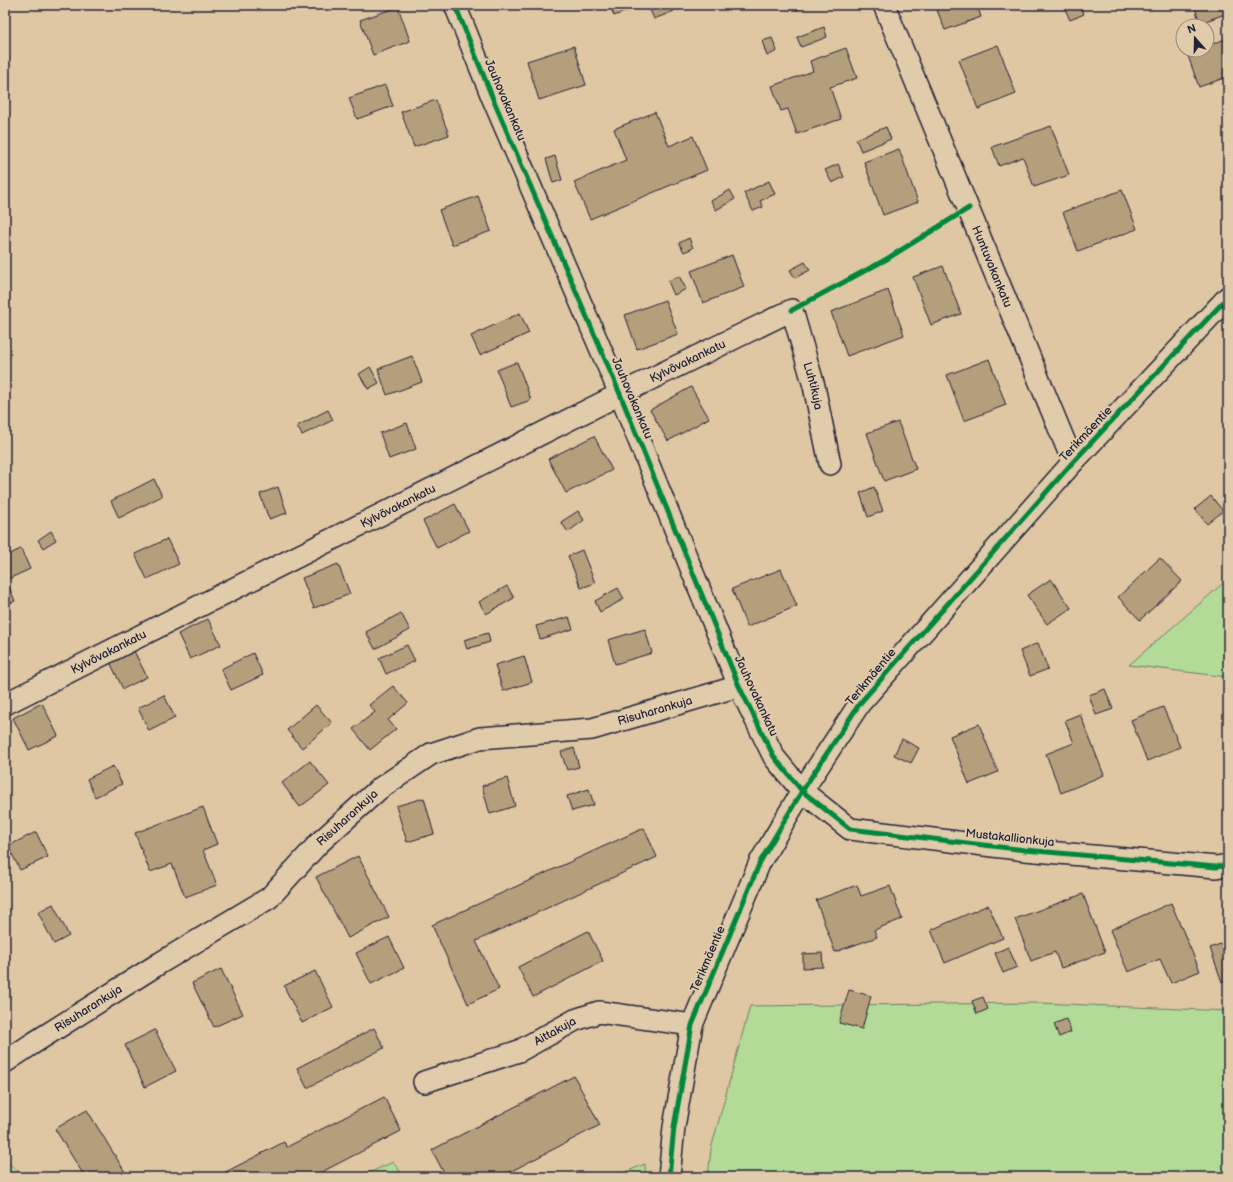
<svg xmlns="http://www.w3.org/2000/svg" width="1233" height="1182" font-family="'Balsamiq Sans',sans-serif">
  <style>
    .green { fill: #b3da96; stroke: #6a7e68 }
    .building { fill: #b49f7d; stroke: #22223b }
    .lines { fill: none; stroke-linecap: round; stroke-linejoin: round }
    .street-casing { stroke: #22223b; stroke-width: 24 }
    .street { stroke: #e0cbaa; stroke-width: 21 }
    .cycleway-casing { stroke: #e0cbaa; stroke-width: 8 }
    .cycleway { stroke: #00873e; stroke-width: 5 }
    .labels { text-anchor: middle; dominant-baseline: central; stroke-width: 4; stroke-linejoin: round; paint-order: stroke }
    .street-label { font-size: 12px; fill: #22223b; stroke: #e0cbaa }
  </style>
  <rect width="100%" height="100%" fill="#dec7a2"/>
  <filter id="ink" filterUnits="userSpaceOnUse"><feTurbulence type="fractalNoise" baseFrequency=".025" numOctaves="2"/><feDisplacementMap in="SourceGraphic" scale="8" xChannelSelector="R" yChannelSelector="G"/><feConvolveMatrix kernelMatrix="1 2 1 2 8 2 1 2 1" color-interpolation-filters="sRGB"/></filter>
  <g filter="url(#ink)">
    <g class="green">
      <polygon points="1228,579 1228,677 1129,665"/>
      <polygon points="1040,1003 1228,1011 1228,1177 708,1177 711,1149 750,1006"/>
      <polygon points="5,1160 25,1177 5,1177"/>
      <polygon points="393,1162 404,1177 360,1177"/>
      <polygon points="645,1164 645,1177 614,1177"/>
    </g>
    <g class="building">
      <polygon points="610,5 636,5 637,7 614,16"/>
      <polygon points="648,5 671,5 674,11 654,19"/>
      <polygon points="795,5 809,5 796,10"/>
      <polygon points="935,5 977,5 981,17 945,30"/>
      <polygon points="1072,5 1079,5 1084,14 1070,20 1065,9"/>
      <polygon points="1194,5 1226,5 1228,13 1200,23"/>
      <polygon points="398,7 410,41 373,55 360,20"/>
      <polygon points="824,27 827,37 801,47 797,37"/>
      <polygon points="772,38 777,51 767,56 762,41"/>
      <polygon points="1228,38 1228,89 1224,78 1199,87 1187,53 1197,50 1207,50 1207,46"/>
      <polygon points="998,45 1016,94 978,109 959,60"/>
      <polygon points="574,46 586,85 539,100 527,61"/>
      <polygon points="846,48 857,78 830,87 841,119 797,134 788,109 781,111 772,86 813,71 810,61"/>
      <polygon points="385,85 393,106 357,119 349,98"/>
      <polygon points="436,100 449,135 414,147 401,112"/>
      <polygon points="655,112 669,146 693,136 707,170 590,219 574,182 626,160 614,129"/>
      <polygon points="1051,126 1069,175 1034,187 1023,157 999,166 992,147"/>
      <polygon points="886,127 891,139 861,151 856,139"/>
      <polygon points="899,149 918,202 883,215 864,162"/>
      <polygon points="555,156 562,180 553,183 546,159"/>
      <polygon points="838,164 844,177 832,183 825,170"/>
      <polygon points="769,181 775,194 760,201 763,207 753,211 744,193"/>
      <polygon points="730,190 735,199 716,210 711,201"/>
      <polygon points="1122,190 1137,229 1078,251 1063,212"/>
      <polygon points="478,196 491,231 452,245 439,210"/>
      <polygon points="689,238 693,248 684,252 679,243"/>
      <polygon points="732,255 744,287 703,303 691,271"/>
      <polygon points="805,262 810,270 795,278 790,270"/>
      <polygon points="943,266 961,314 931,325 913,277"/>
      <polygon points="679,276 686,289 674,295 668,281"/>
      <polygon points="888,290 904,335 847,356 831,312"/>
      <polygon points="665,300 678,334 637,349 625,315"/>
      <polygon points="520,313 529,333 480,355 471,336"/>
      <polygon points="412,356 422,382 387,395 378,369"/>
      <polygon points="989,359 1006,405 964,421 947,375"/>
      <polygon points="517,362 531,400 511,407 497,370"/>
      <polygon points="370,367 379,383 368,389 359,374"/>
      <polygon points="691,387 709,418 668,441 650,410"/>
      <polygon points="328,410 333,420 302,435 297,426"/>
      <polygon points="898,422 916,469 884,481 867,433"/>
      <polygon points="407,423 416,449 389,459 380,433"/>
      <polygon points="594,436 612,470 566,493 548,459"/>
      <polygon points="154,479 162,496 119,518 111,501"/>
      <polygon points="278,487 287,513 269,519 260,494"/>
      <polygon points="874,487 883,511 868,517 860,493"/>
      <polygon points="1211,496 1223,511 1207,524 1195,509"/>
      <polygon points="455,504 469,531 437,548 423,521"/>
      <polygon points="578,511 584,520 568,532 561,522"/>
      <polygon points="51,531 56,540 43,548 38,540"/>
      <polygon points="167,539 179,564 147,579 135,554"/>
      <polygon points="21,549 30,569 6,580 15,601 5,605 5,556"/>
      <polygon points="582,550 595,583 581,588 568,556"/>
      <polygon points="1160,558 1182,581 1140,620 1118,597"/>
      <polygon points="338,564 350,594 314,608 302,578"/>
      <polygon points="781,569 797,606 747,627 732,589"/>
      <polygon points="1051,579 1071,608 1047,624 1027,595"/>
      <polygon points="507,586 514,598 486,614 479,602"/>
      <polygon points="618,588 624,599 600,612 595,601"/>
      <polygon points="401,613 410,630 375,649 366,632"/>
      <polygon points="569,617 573,629 540,639 536,626"/>
      <polygon points="208,619 221,645 190,659 178,634"/>
      <polygon points="645,629 652,653 615,664 608,640"/>
      <polygon points="488,633 490,642 467,649 464,640"/>
      <polygon points="1038,643 1048,669 1030,676 1020,651"/>
      <polygon points="407,645 415,661 386,674 379,658"/>
      <polygon points="133,649 147,677 123,689 109,660"/>
      <polygon points="253,653 263,675 231,690 221,669"/>
      <polygon points="524,656 532,682 503,691 495,665"/>
      <polygon points="393,686 408,703 388,720 396,729 370,750 353,729 375,712 369,705"/>
      <polygon points="1105,689 1113,709 1096,715 1089,695"/>
      <polygon points="164,695 175,718 149,731 138,708"/>
      <polygon points="42,703 58,736 29,750 13,718"/>
      <polygon points="316,705 332,723 302,748 287,730"/>
      <polygon points="1163,707 1180,747 1147,761 1131,720"/>
      <polygon points="1080,714 1104,775 1061,793 1046,754 1074,743 1065,720"/>
      <polygon points="979,724 998,772 969,784 950,736"/>
      <polygon points="902,739 919,748 911,763 894,755"/>
      <polygon points="574,748 579,767 567,770 561,752"/>
      <polygon points="310,761 329,785 300,807 282,783"/>
      <polygon points="113,766 122,784 95,797 87,779"/>
      <polygon points="507,778 515,806 490,814 482,786"/>
      <polygon points="589,789 594,805 572,811 567,796"/>
      <polygon points="424,798 434,834 407,842 396,806"/>
      <polygon points="203,807 217,844 203,850 217,885 185,897 172,864 150,872 135,833"/>
      <polygon points="644,828 657,857 476,941 499,989 468,1004 432,925"/>
      <polygon points="36,832 48,857 20,870 8,846"/>
      <polygon points="358,856 389,917 348,938 316,877"/>
      <polygon points="857,885 861,896 890,886 902,919 874,930 877,937 835,952 816,900"/>
      <polygon points="1083,894 1105,952 1061,968 1055,952 1031,961 1015,919"/>
      <polygon points="1171,903 1200,971 1171,983 1160,959 1128,972 1110,930"/>
      <polygon points="53,904 69,936 54,944 38,912"/>
      <polygon points="988,905 1003,938 945,963 931,930"/>
      <polygon points="588,931 603,961 533,997 518,967"/>
      <polygon points="389,937 404,968 371,984 356,953"/>
      <polygon points="1228,941 1228,979 1222,982 1210,948"/>
      <polygon points="1008,947 1017,967 1003,973 995,953"/>
      <polygon points="822,953 823,967 803,968 803,954"/>
      <polygon points="221,969 243,1014 214,1027 192,983"/>
      <polygon points="315,971 333,1007 302,1023 284,986"/>
      <polygon points="849,990 871,996 862,1029 839,1023"/>
      <polygon points="983,997 988,1009 977,1014 972,1001"/>
      <polygon points="1066,1019 1071,1032 1059,1037 1054,1024"/>
      <polygon points="374,1028 384,1048 307,1088 297,1068"/>
      <polygon points="155,1030 176,1071 145,1087 125,1045"/>
      <polygon points="574,1076 600,1125 500,1177 446,1177 432,1150"/>
      <polygon points="384,1097 401,1131 312,1177 301,1177 300,1175 295,1177 216,1177 284,1142 287,1147"/>
      <polygon points="87,1110 128,1177 85,1177 55,1129"/>
    </g>
    <g class="lines">
      <g class="street-casing">
        <g id="street">
          <polyline points="455,5 493,99 620,394 739,686 774,757 802,791 850,829 1025,850 1216,867 1228,865"/>
          <path id="s1" d="M 884,5 L 1073,462"/>
          <path id="s2" d="M 5,704 L 620,394 L 792,310 L 814,386 L 830,464"/>
          <path id="s3" d="M 5,1062 L 32,1044 L 160,963 L 269,898 L 319,843 L 379,789 L 431,754 L 480,738 L 592,729 L 739,686"/>
          <path id="s4" d="M 424,1082 L 519,1051 L 575,1020 L 599,1012 L 692,1025"/>
          <polyline points="669,1177 674,1127 692,1025 760,862 802,791 860,703 1073,462 1228,297"/>
        </g>
      </g>
      <use href="#street" class="street"/>
      <g class="cycleway-casing">
        <g id="cycleway">
          <polyline points="455,5 493,99 620,394 739,686 774,757 802,791 850,829 1025,850 1216,867 1228,865"/>
          <polyline points="792,310 885,260 969,208"/>
          <polyline points="669,1177 674,1127 692,1025 760,862 802,791 860,703 1073,462 1228,297"/>
        </g>
      </g>
      <use href="#cycleway" class="cycleway"/>
    </g>
  </g>
  <g class="labels">
    <g class="street-label">
      <text transform="translate(505 100) rotate(67)">Jauhovakankatu</text>
      <text stroke="none"><textPath href="#s1" startOffset="283">Huntuvakankatu</textPath></text>
      <text stroke="none"><textPath href="#s2" startOffset="764">Kylvövakankatu</textPath></text>
      <text stroke="none"><textPath href="#s2" startOffset="959">Luhtikuja</textPath></text>
      <text transform="translate(632 398) rotate(67)">Jauhovakankatu</text>
      <text transform="translate(1086 434) rotate(-47)">Terikmäentie</text>
      <text stroke="none"><textPath href="#s2" startOffset="440">Kylvövakankatu</textPath></text>
      <text stroke="none"><textPath href="#s2" startOffset="116">Kylvövakankatu</textPath></text>
      <text transform="translate(871 677) rotate(-50)">Terikmäentie</text>
      <text transform="translate(756 696) rotate(65)">Jauhovakankatu</text>
      <text stroke="none"><textPath href="#s3" startOffset="758">Risuharankuja</textPath></text>
      <text stroke="none"><textPath href="#s3" startOffset="423">Risuharankuja</textPath></text>
      <text transform="translate(1010 838) rotate(6)">Mustakallionkuja</text>
      <text transform="translate(708 959) rotate(-67)">Terikmäentie</text>
      <text stroke="none"><textPath href="#s3" startOffset="99">Risuharankuja</textPath></text>
      <text stroke="none"><textPath href="#s4" startOffset="141">Aittakuja</textPath></text>
    </g>
  </g>
  <rect width="1233" height="1182" fill="none" stroke="#e0cbaa" stroke-width="20"/>
  <rect x="10" y="10" width="1213" height="1162" fill="none" stroke="#22223b" stroke-width="1.5" filter="url(#ink)"/>
  <g transform="translate(1195 38) rotate(340)"><circle r="19" fill="#e0cbaa" stroke="#94877e"/>
  <path d="M0-3L7 15L0 10L-7 15Z" fill="#22223b"/>
  <text y="-6" font-size="11" font-weight="bold" text-anchor="middle" fill="#22223b">N</text>
  </g>
</svg>
